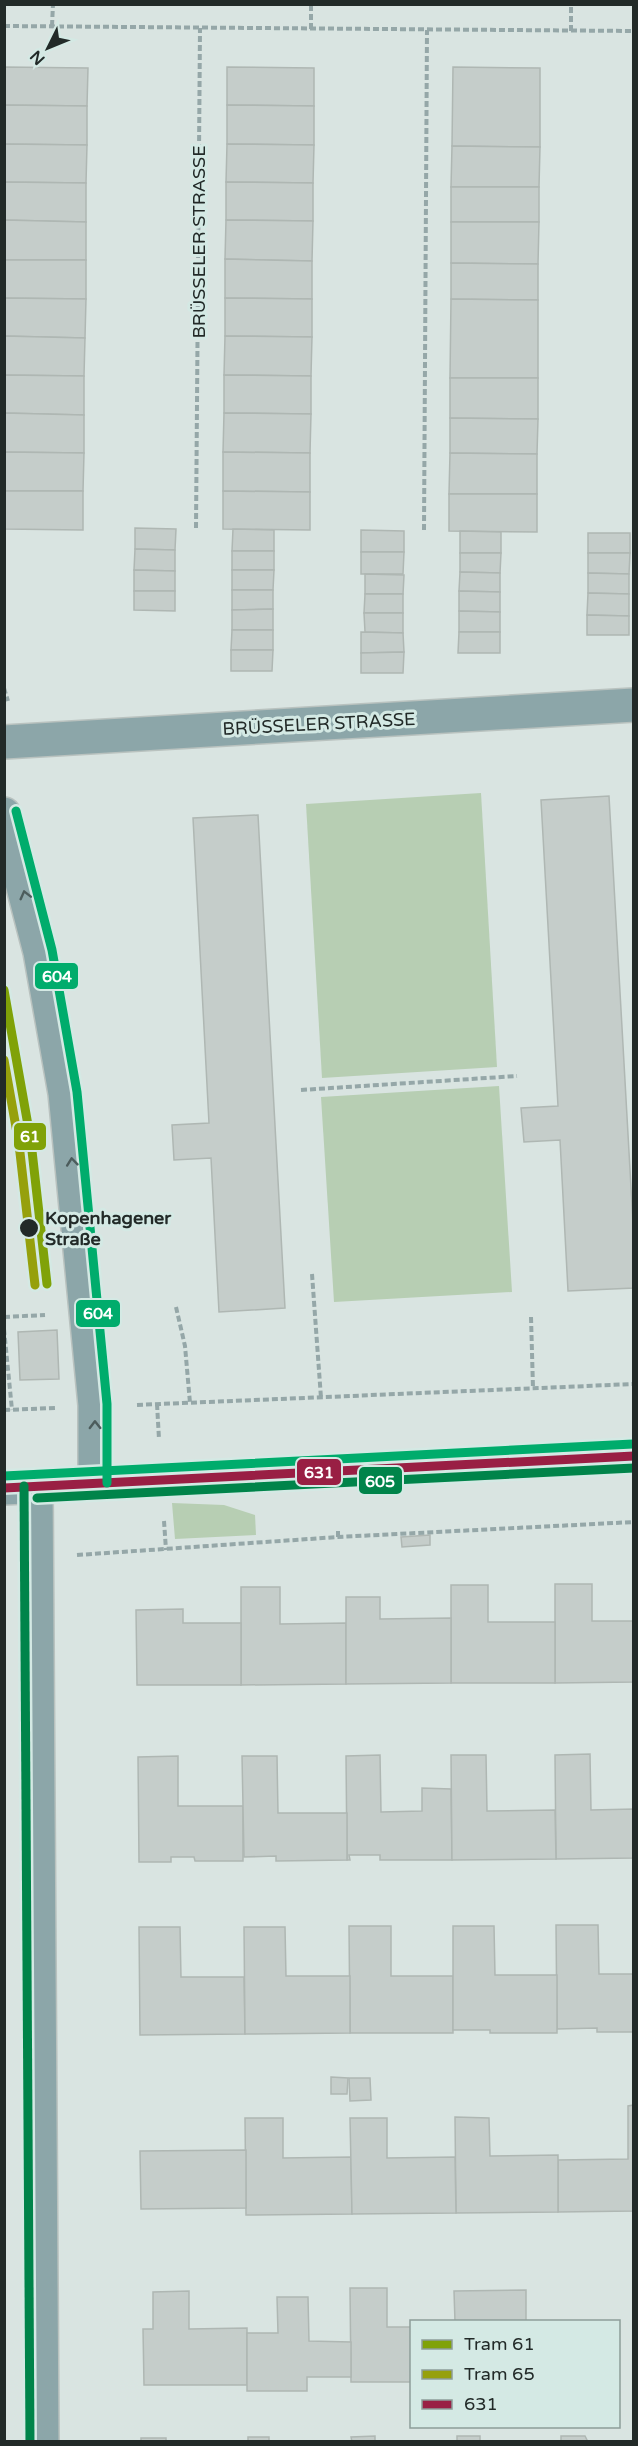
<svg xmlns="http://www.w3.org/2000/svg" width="638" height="2446" font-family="'Varela Round',sans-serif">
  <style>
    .green { fill: #b7ceb3 }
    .building { fill: #c5cdca; stroke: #afb7b3; stroke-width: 1.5 }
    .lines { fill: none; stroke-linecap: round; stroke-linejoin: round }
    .minor-casing { stroke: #b9c2bf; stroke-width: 36 }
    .path { stroke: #95a7a8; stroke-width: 4; stroke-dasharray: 6 3; stroke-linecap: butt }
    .minor { stroke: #8ca6a9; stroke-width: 33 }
    .bus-1-casing { stroke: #d4e9e4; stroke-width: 14 }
    .bus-2-casing { stroke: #d4e9e4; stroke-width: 14 }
    .bus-3-casing { stroke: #d4e9e4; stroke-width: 14 }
    .bus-1 { stroke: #991f44; stroke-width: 9 }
    .bus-2 { stroke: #00844a; stroke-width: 9 }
    .bus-3 { stroke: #00ac6c; stroke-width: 9 }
    .tram-1-casing { stroke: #d4e9e4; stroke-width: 14 }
    .tram-2-casing { stroke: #d4e9e4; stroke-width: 14 }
    .tram-1 { stroke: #80a208; stroke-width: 9 }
    .tram-2 { stroke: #96a00c; stroke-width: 9 }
    .oneway { stroke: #4c5c5c }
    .stop-dot { fill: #222a28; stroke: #d4e9e4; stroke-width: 2 }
    .labels { text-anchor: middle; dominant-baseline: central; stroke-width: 6; stroke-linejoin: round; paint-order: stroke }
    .street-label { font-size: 18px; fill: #222a28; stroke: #d4e9e4 }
    .stop-label { font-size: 18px; font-weight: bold; fill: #222a28; stroke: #d4e9e4; text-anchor: start }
    .line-badge { stroke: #d4e9e4; stroke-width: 2 }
    .badge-label { font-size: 16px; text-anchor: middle; font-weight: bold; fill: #fff }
  </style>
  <rect width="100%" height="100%" fill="#d9e4e1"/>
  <g class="green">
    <polygon points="481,793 497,1067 322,1078 306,804"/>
    <polygon points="499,1086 512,1292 334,1302 321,1097"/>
    <polygon points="172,1503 224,1505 255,1515 256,1535 175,1539"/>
  </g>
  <g class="building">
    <polygon points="4,67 88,68 87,106 4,105"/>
    <polygon points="227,67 314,68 314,106 227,105"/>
    <polygon points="453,67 540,68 540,147 452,146"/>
    <polygon points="4,105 87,106 87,145 4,144"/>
    <polygon points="227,105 314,106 314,145 227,144"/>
    <polygon points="4,144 87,145 86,183 4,182"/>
    <polygon points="227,144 314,145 313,183 226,182"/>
    <polygon points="452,146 540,147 539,187 451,187"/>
    <polygon points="4,182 86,183 86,222 4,220"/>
    <polygon points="226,182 313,183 313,221 226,220"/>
    <rect x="451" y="187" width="88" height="35"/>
    <polygon points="4,220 86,222 86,260 4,260"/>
    <polygon points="226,220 313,221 312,261 225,259"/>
    <polygon points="451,222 539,222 538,264 451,263"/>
    <polygon points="225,259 312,261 312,299 225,298"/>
    <polygon points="4,260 86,260 86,299 4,298"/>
    <polygon points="451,263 538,264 538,300 451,299"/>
    <polygon points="4,298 86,299 85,338 4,336"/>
    <polygon points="225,298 312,299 312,337 225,336"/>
    <polygon points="451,299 538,300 538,378 450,378"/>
    <polygon points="4,336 85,338 84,376 4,375"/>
    <polygon points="225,336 312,337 311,376 224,375"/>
    <polygon points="4,375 84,376 84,415 4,413"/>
    <polygon points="224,375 311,376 311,414 224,413"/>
    <polygon points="450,378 538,378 538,419 450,418"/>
    <polygon points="4,413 84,415 84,453 4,452"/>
    <polygon points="224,413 311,414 310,453 223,452"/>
    <polygon points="450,418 538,419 537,454 450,453"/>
    <polygon points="4,452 84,453 83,491 4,491"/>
    <polygon points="223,452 310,453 310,492 223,491"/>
    <polygon points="450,453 537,454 537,494 449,494"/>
    <polygon points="4,491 83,491 83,530 4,529"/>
    <polygon points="223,491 310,492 310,530 223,529"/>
    <polygon points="449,494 537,494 537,532 449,531"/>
    <polygon points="135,528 176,529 175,550 135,549"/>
    <polygon points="233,529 274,530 274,551 232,551"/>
    <polygon points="361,530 404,531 404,552 361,552"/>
    <polygon points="460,531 501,532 501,553 460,553"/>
    <rect x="588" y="533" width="42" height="20"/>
    <polygon points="135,549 175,550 175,571 134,570"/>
    <rect x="232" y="551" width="42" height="19"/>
    <polygon points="361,552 404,552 403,574 361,574"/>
    <polygon points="460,553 501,553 500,573 460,572"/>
    <polygon points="588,553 630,553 629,574 588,573"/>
    <polygon points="134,570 175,571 175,591 134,591"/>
    <polygon points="232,570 274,570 273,590 232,590"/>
    <polygon points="460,572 500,573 500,592 459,591"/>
    <polygon points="588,573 629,574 629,594 588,593"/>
    <polygon points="365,574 404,575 403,594 365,594"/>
    <polygon points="232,590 273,590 273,609 232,610"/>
    <polygon points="134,591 175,591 175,611 134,610"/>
    <polygon points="459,591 500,592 500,612 459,611"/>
    <polygon points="588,593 629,594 629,616 587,615"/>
    <polygon points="365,594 403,594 403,613 364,613"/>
    <polygon points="273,609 273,630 232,630 232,610"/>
    <polygon points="459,611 500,612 500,632 459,632"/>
    <polygon points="364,613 403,613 403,633 365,632"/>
    <polygon points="587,615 629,616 629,635 587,635"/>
    <polygon points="232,630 273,630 273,650 231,650"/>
    <polygon points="361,632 403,633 404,652 361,653"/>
    <polygon points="459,632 500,632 500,653 458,653"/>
    <polygon points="231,650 273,650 272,671 231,671"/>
    <polygon points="404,652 403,673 361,673 361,653"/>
    <polygon points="609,796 634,1241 634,1288 568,1291 560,1140 524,1142 521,1108 558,1106 541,800"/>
    <polygon points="258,815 285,1308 219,1312 211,1158 174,1160 172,1125 209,1123 193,818"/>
    <polygon points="57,1330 59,1379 20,1380 18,1332"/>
    <polygon points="430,1535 430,1545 402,1547 401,1537"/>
    <polygon points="555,1584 592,1584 592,1621 634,1621 634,1682 555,1683"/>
    <polygon points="451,1585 488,1585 488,1622 555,1622 555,1683 451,1683"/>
    <polygon points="241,1587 280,1587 280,1624 346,1623 346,1684 241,1685"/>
    <polygon points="346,1597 380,1597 380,1619 451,1618 451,1683 346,1684"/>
    <polygon points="183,1609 183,1623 241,1623 241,1685 137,1685 136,1610"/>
    <polygon points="590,1754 591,1810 634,1809 634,1858 556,1859 555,1755"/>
    <polygon points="380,1755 381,1812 422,1811 422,1788 451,1789 452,1860 380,1860 380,1855 349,1855 350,1860 347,1860 346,1756"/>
    <polygon points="451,1755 486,1755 487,1811 555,1810 556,1859 452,1860"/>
    <polygon points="178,1756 178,1806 243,1806 243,1861 195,1861 194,1857 171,1857 171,1862 139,1862 138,1757"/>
    <polygon points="242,1756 277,1756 278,1813 347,1813 347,1860 276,1861 276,1856 244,1857"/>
    <polygon points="556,1925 598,1925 599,1974 634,1974 634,2032 597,2032 597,2028 557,2029"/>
    <polygon points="349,1926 391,1926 391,1976 453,1976 453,2033 350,2033"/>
    <polygon points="453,1926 494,1926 495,1975 557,1975 557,2033 490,2033 490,2030 453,2030"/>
    <polygon points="139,1927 180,1927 181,1977 244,1977 245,2034 140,2035"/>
    <polygon points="244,1927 285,1927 286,1976 350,1976 350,2033 245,2034"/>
    <polygon points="331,2077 348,2078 347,2094 331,2094"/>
    <polygon points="349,2078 370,2078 371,2100 350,2101"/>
    <polygon points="634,2105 634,2211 558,2212 558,2160 628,2159 628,2106"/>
    <polygon points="455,2117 489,2118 490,2156 558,2155 558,2212 456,2213"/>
    <polygon points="245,2118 283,2118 283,2158 351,2157 352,2214 246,2215"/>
    <polygon points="350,2118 387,2118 387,2158 455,2157 456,2213 352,2214"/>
    <polygon points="246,2150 246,2208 141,2209 140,2151"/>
    <polygon points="350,2288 387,2288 387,2327 412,2327 412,2382 351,2382"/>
    <polygon points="526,2290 526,2322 455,2322 454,2291"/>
    <polygon points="189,2291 189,2329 247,2328 247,2385 144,2385 143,2329 153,2329 153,2292"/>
    <polygon points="277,2297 308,2297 309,2341 351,2342 351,2377 307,2377 307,2391 247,2391 247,2333 278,2333"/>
    <polygon points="375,2436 375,2442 352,2442 351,2437"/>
    <rect x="457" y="2436" width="23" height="6"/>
    <polygon points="561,2436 585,2436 588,2442 561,2442"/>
    <rect x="248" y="2437" width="21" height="5"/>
    <rect x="141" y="2438" width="25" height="4"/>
  </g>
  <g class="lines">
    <g class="minor-casing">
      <g id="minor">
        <polyline points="4,742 634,705"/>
        <polyline points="4,814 40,952 65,1093 95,1405 95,1483"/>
        <polyline points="36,1486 42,2442"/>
        <polyline points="4,1488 634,1456"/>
      </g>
    </g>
    <g class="path">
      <polyline points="4,26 634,31"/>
      <polyline points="52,26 53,4"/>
      <polyline points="311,29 311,4"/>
      <polyline points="571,31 571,4"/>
      <polyline points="196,528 200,28"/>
      <polyline points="424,530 427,30"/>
      <polyline points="4,688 8,701"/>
      <polyline points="301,1090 517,1076"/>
      <polyline points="312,1274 321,1398"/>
      <polyline points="176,1307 185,1346 190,1403"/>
      <polyline points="4,1317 45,1315"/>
      <polyline points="531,1317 533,1388"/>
      <polyline points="4,1329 12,1410"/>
      <polyline points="157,1404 159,1439"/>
      <polyline points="137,1405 634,1384"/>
      <polyline points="4,1410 55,1408"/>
      <polyline points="164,1521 166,1550"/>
      <polyline points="338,1537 338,1530"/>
      <polyline points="77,1555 338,1537 634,1522"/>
    </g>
    <use href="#minor" class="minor"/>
    <g class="bus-1-casing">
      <polyline id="bus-1" points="4,1488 634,1456"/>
    </g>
    <g class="bus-2-casing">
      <g id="bus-2">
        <polyline points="24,1486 30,2442"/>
        <polyline points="37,1498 634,1468"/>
      </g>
    </g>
    <g class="bus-3-casing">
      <g id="bus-3">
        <polyline points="16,811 52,950 77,1092 107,1404 107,1483"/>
        <polyline points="4,1476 633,1444"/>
      </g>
    </g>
    <use href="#bus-1" class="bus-1"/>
    <use href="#bus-2" class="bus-2"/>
    <use href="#bus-3" class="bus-3"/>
    <g class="tram-1-casing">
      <polyline id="tram-1" points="4,990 31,1142 47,1284"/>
    </g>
    <g class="tram-2-casing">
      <polyline id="tram-2" points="4,1060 19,1144 35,1285"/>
    </g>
    <use href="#tram-1" class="tram-1"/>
    <use href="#tram-2" class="tram-2"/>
  </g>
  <defs><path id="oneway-chevron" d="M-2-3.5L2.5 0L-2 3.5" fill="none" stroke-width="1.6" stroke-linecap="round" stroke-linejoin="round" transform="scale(1.5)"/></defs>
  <g class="oneway">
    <use href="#oneway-chevron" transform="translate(25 895) rotate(-104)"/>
    <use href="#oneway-chevron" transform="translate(72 1162) rotate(-96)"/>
    <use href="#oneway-chevron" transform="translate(95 1425) rotate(-91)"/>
  </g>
  <circle class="stop-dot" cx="29" cy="1228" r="10"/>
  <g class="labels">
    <g class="street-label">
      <text transform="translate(199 242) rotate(-90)">BRÜSSELER STRASSE</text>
      <text transform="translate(319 724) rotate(-3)">BRÜSSELER STRASSE</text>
    </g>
    <g class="stop-label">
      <text x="45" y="1218">Kopenhagener<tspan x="45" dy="21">Straße</tspan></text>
    </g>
  </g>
  <g class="line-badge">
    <rect x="34" y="962" width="45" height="28" rx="6" fill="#00ac6c"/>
    <rect x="13" y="1122" width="34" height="29" rx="6" fill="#80a208"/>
    <rect x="75" y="1299" width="46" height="29" rx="6" fill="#00ac6c"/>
    <rect x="296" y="1458" width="46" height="28" rx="6" fill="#991f44"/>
    <rect x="358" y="1466" width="45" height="29" rx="6" fill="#00844a"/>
  </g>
  <g class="badge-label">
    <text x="57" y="982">604</text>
    <text x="30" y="1142">61</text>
    <text x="98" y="1319">604</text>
    <text x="319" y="1478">631</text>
    <text x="380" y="1487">605</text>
  </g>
  <rect width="638" height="2446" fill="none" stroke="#222a28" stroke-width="12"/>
  <rect x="410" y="2320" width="210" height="108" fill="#d4e9e4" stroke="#8d9d99" stroke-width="1.5"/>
  <rect x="422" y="2340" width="30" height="9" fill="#80a208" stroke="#8d9d99" stroke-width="1.5"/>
  <text x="464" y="2350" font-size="18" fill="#222a28">Tram 61</text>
  <rect x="422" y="2370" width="30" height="9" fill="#96a00c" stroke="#8d9d99" stroke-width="1.5"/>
  <text x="464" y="2380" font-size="18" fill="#222a28">Tram 65</text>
  <rect x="422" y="2400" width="30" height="9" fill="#991f44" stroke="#8d9d99" stroke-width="1.5"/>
  <text x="464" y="2410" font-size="18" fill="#222a28">631</text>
  <g transform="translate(48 48) rotate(227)" stroke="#d4e9e4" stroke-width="4.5" paint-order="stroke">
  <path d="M0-4.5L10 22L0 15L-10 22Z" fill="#222a28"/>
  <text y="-9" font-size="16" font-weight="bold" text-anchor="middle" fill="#222a28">N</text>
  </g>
</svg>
